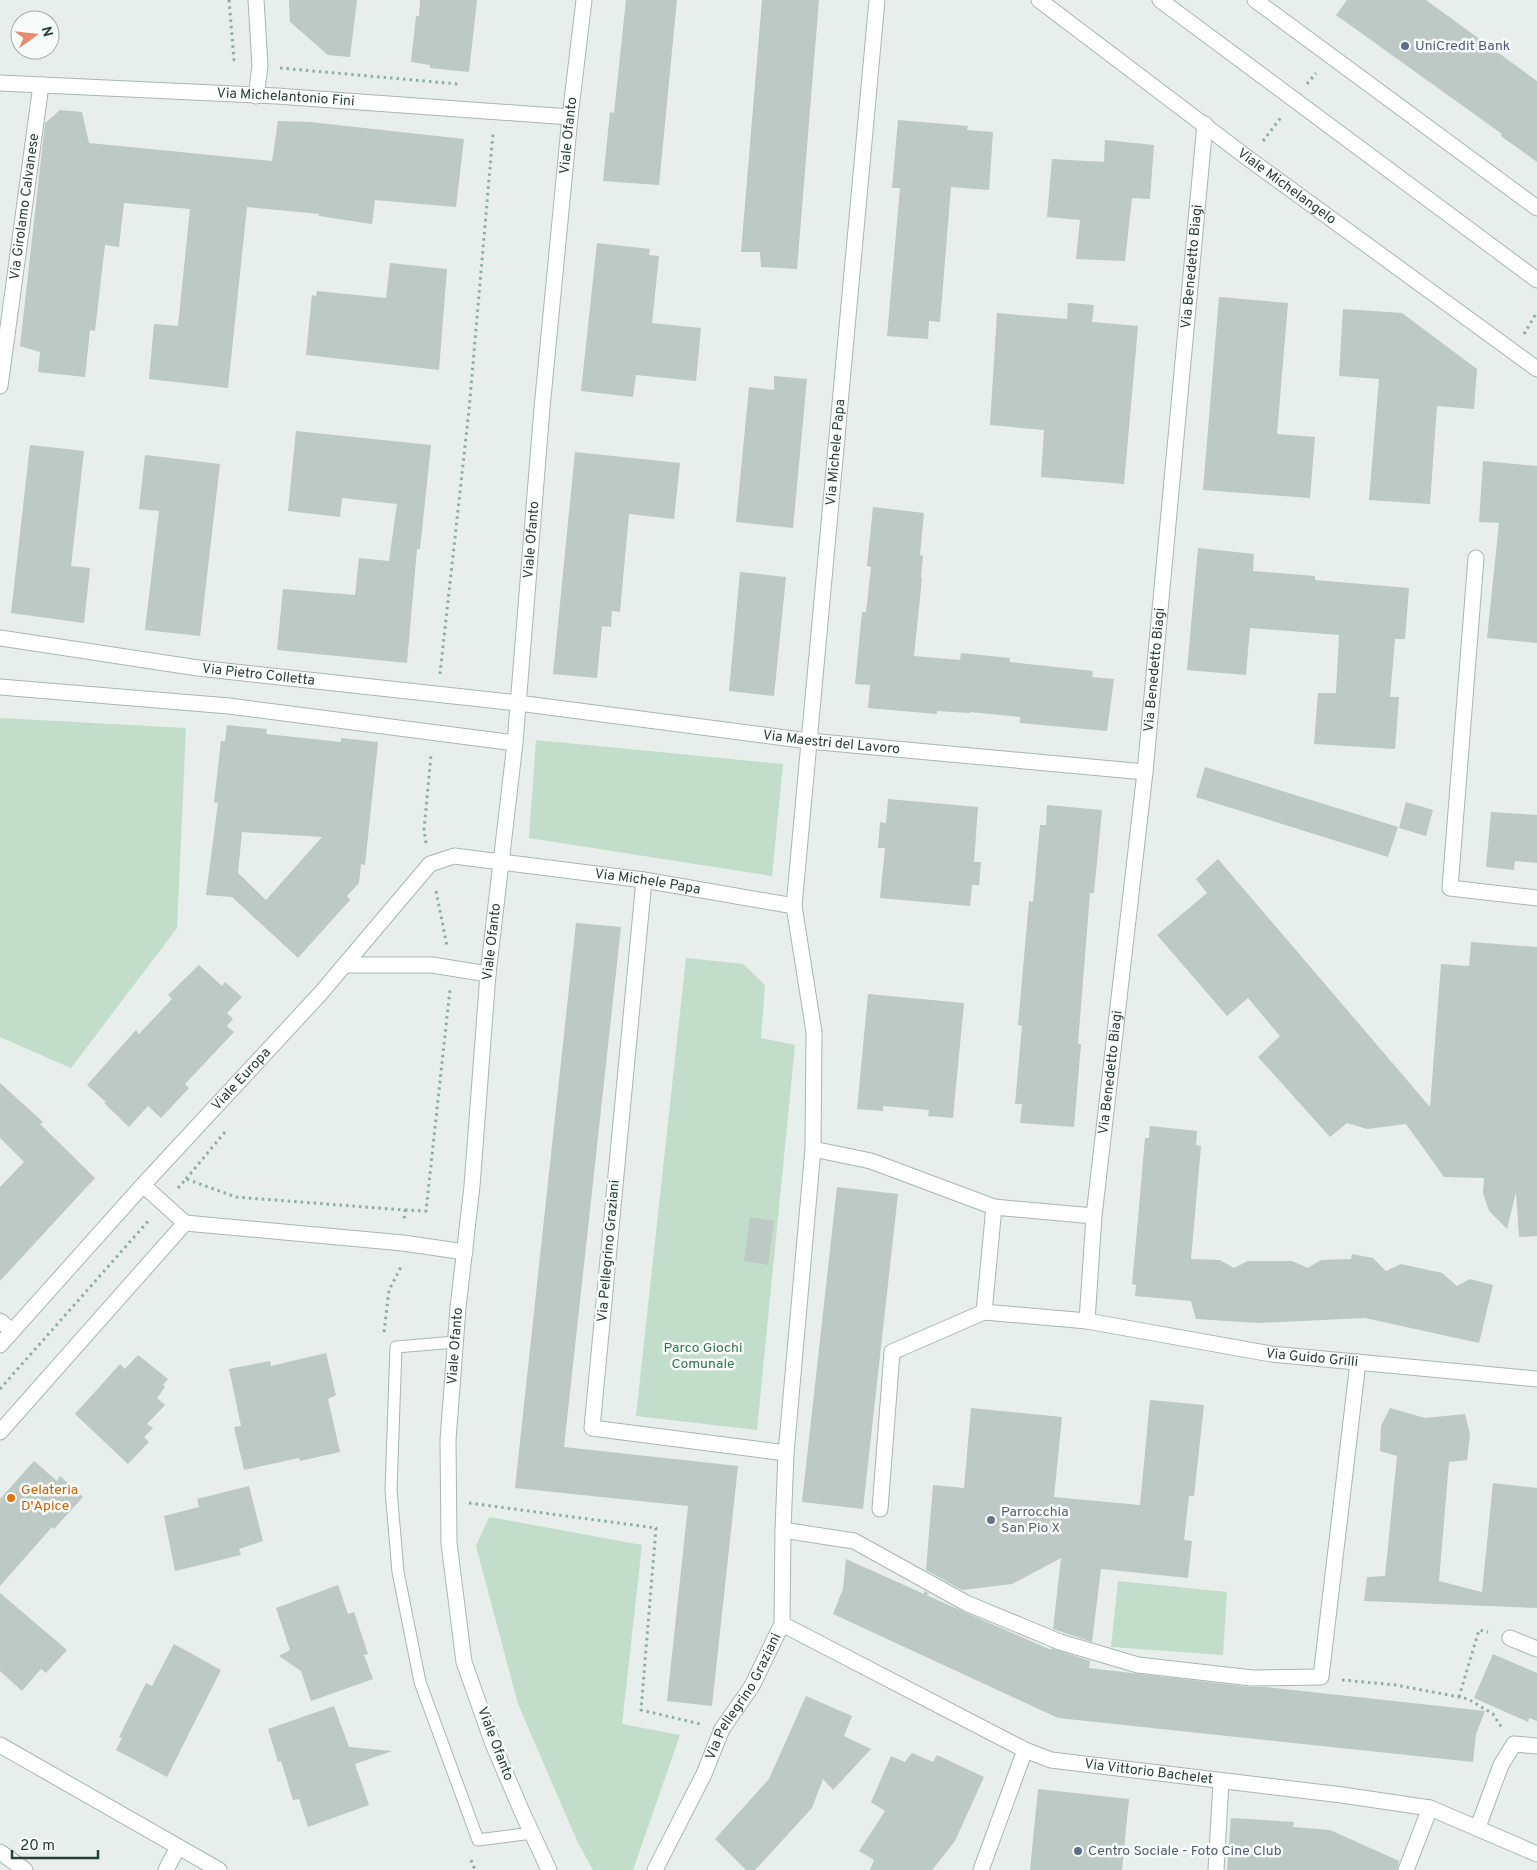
<svg xmlns="http://www.w3.org/2000/svg" width="1537" height="1870" font-family="Overpass,sans-serif">
  <style>
    .green { fill: #c2ddc9 }
    .building { fill: #bcc9c4; fill-rule: evenodd }
    .lines { fill: none; stroke-linecap: round; stroke-linejoin: round }
    .service-casing { stroke: #a9b6b2; stroke-width: 13 }
    .minor-casing { stroke: #a9b6b2; stroke-width: 17 }
    .tertiary-casing { stroke: #a9b6b2; stroke-width: 17 }
    .secondary-casing { stroke: #a6b9b3; stroke-width: 17 }
    .path { stroke: #8aafa4; stroke-width: 3; stroke-dasharray: 2.5 4; stroke-linecap: butt }
    .service { stroke: #fff; stroke-width: 11 }
    .minor { stroke: #fff; stroke-width: 15 }
    .tertiary { stroke: #fff; stroke-width: 15 }
    .secondary { stroke: #fff; stroke-width: 15 }
    .service-dot { fill: #5c6f8a; stroke: #f7fbf9; stroke-width: 2 }
    .food-dot { fill: #e8710a; stroke: #f7fbf9; stroke-width: 2 }
    .worship-dot { fill: #6b7280; stroke: #f7fbf9; stroke-width: 2 }
    .labels { text-anchor: middle; dominant-baseline: central; stroke-width: 5; stroke-linejoin: round; paint-order: stroke }
    .service-label { font-size: 14px; fill: #4e5e75; stroke: #f7fbf9; text-anchor: start }
    .street-label { font-size: 14px; fill: #264039; stroke: #f7fbf9 }
    .park-label { font-size: 14px; fill: #33744c; stroke: #f7fbf9 }
    .food-label { font-size: 14px; fill: #c56008; stroke: #f7fbf9; text-anchor: start }
    .worship-label { font-size: 14px; fill: #5b616d; stroke: #f7fbf9; text-anchor: start }
  </style>
  <rect width="100%" height="100%" fill="#e7eeeb"/>
  <g class="green">
    <polygon points="0,718 186,728 177,928 71,1068 0,1037"/>
    <polygon points="536,740 783,764 772,876 529,838"/>
    <polygon points="686,958 743,964 765,985 761,1038 795,1045 757,1430 636,1416"/>
    <polygon points="489,1517 642,1545 622,1724 680,1735 633,1870 593,1870 578,1843 518,1704 476,1546"/>
    <polygon points="1118,1581 1227,1592 1223,1655 1111,1647"/>
  </g>
  <g class="building">
    <polygon points="289,0 357,0 350,57 328,55 290,22"/>
    <polygon points="420,0 477,0 469,72 430,68 430,65 411,62 416,16 419,16"/>
    <polygon points="626,0 677,0 659,185 603,181 610,112 614,113"/>
    <polygon points="762,0 819,0 797,269 761,267 760,252 741,252"/>
    <polygon points="1347,0 1426,0 1537,81 1537,162 1501,136 1502,134 1336,15"/>
    <polygon points="60,110 82,112 89,143 272,161 278,121 310,122 464,139 456,207 375,200 372,224 319,216 319,214 247,207 228,388 149,379 154,324 178,326 190,209 124,203 119,247 105,245 95,331 90,330 85,377 38,372 40,352 20,346 45,123"/>
    <polygon points="898,120 968,126 967,130 993,132 989,190 951,187 940,322 929,321 928,339 887,336 900,188 892,188"/>
    <polygon points="1105,140 1154,145 1150,199 1132,198 1125,261 1076,259 1080,220 1047,217 1052,159 1104,162"/>
    <polygon points="597,243 650,249 649,255 659,256 652,323 701,328 696,381 636,375 633,397 581,391"/>
    <polygon points="390,263 447,269 439,370 306,355 312,295 316,296 317,291 386,298"/>
    <polygon points="1219,297 1288,303 1277,434 1315,437 1310,498 1203,490"/>
    <polygon points="1068,303 1094,305 1092,322 1138,326 1124,484 1041,477 1044,430 990,425 997,313 1067,319"/>
    <polygon points="1343,309 1402,313 1477,369 1474,409 1437,406 1430,504 1369,500 1379,379 1339,376"/>
    <polygon points="774,376 807,379 793,528 736,522 749,387 774,390"/>
    <polygon points="296,431 431,445 420,549 417,549 407,663 277,650 283,589 355,595 359,558 389,561 397,504 342,498 340,517 288,511"/>
    <polygon points="30,445 84,451 71,566 90,568 84,623 11,613"/>
    <polygon points="575,452 680,463 674,519 629,514 620,612 612,611 611,627 602,626 597,678 553,674"/>
    <polygon points="145,455 220,464 200,636 145,630 159,511 139,509"/>
    <polygon points="1483,461 1537,466 1537,643 1487,638 1499,523 1479,522"/>
    <polygon points="873,507 924,513 920,555 923,556 921,578 922,578 914,656 960,660 961,653 1010,658 1010,662 1093,671 1092,677 1114,679 1107,731 1020,723 1020,717 970,712 970,713 937,711 937,714 868,708 870,685 855,684 862,612 866,612 871,567 867,566"/>
    <polygon points="1198,548 1254,554 1253,571 1315,576 1315,580 1409,588 1405,639 1395,639 1390,697 1399,697 1395,749 1314,744 1318,693 1336,693 1339,635 1250,628 1246,675 1187,670"/>
    <polygon points="740,572 786,577 774,696 729,691"/>
    <path d="M 227,725 L 267,729 L 266,734 L 341,742 L 341,738 L 378,742 L 365,865 L 361,864 L 359,883 L 347,896 L 350,900 L 298,958 L 232,897 L 206,895 L 218,803 L 214,802 L 221,741 L 225,741 ZM 242,832 L 322,837 L 266,900 L 238,873 Z"/>
    <polygon points="1205,767 1398,827 1388,857 1196,797"/>
    <polygon points="888,799 978,807 974,862 981,862 979,885 972,885 970,906 880,898 885,848 878,848 880,822 886,823"/>
    <polygon points="1406,802 1433,810 1426,836 1399,828"/>
    <polygon points="1047,805 1102,810 1094,893 1090,893 1078,1044 1081,1044 1074,1127 1020,1123 1022,1104 1015,1104 1022,1026 1018,1025 1029,901 1033,902 1040,825 1046,825"/>
    <polygon points="1491,812 1537,815 1537,863 1515,861 1514,870 1486,867"/>
    <polygon points="1218,859 1430,1107 1441,964 1469,966 1471,942 1537,947 1537,1236 1519,1237 1516,1192 1507,1229 1489,1211 1483,1193 1484,1178 1444,1177 1406,1124 1367,1129 1347,1123 1330,1137 1258,1057 1280,1036 1248,998 1227,1016 1157,935 1207,893 1196,879"/>
    <polygon points="576,923 621,927 564,1447 738,1466 712,1706 667,1701 688,1506 515,1488"/>
    <polygon points="199,965 222,986 225,982 242,997 227,1013 233,1019 227,1026 234,1032 185,1084 189,1088 161,1118 148,1106 129,1127 104,1103 106,1102 87,1085 136,1030 139,1034 172,999 168,995"/>
    <polygon points="868,994 964,1003 953,1118 928,1116 929,1110 883,1106 883,1111 857,1109"/>
    <polygon points="0,1083 43,1122 40,1124 95,1178 0,1281 0,1187 24,1162 0,1138"/>
    <polygon points="1150,1126 1197,1131 1196,1145 1201,1146 1191,1259 1220,1260 1234,1268 1248,1261 1292,1261 1308,1268 1321,1260 1351,1259 1352,1254 1373,1258 1386,1271 1401,1264 1442,1273 1457,1286 1470,1279 1493,1285 1479,1343 1365,1318 1258,1323 1196,1319 1191,1301 1135,1296 1136,1285 1132,1284 1136,1241 1145,1138 1149,1138"/>
    <polygon points="837,1187 898,1194 863,1509 802,1502"/>
    <polygon points="750,1217 774,1221 768,1265 744,1261"/>
    <polygon points="326,1353 336,1395 328,1399 340,1452 300,1461 299,1458 244,1470 234,1427 241,1426 229,1369 270,1361 271,1366"/>
    <polygon points="138,1355 168,1379 163,1385 165,1387 157,1398 165,1405 147,1424 153,1428 144,1437 149,1442 128,1464 75,1414 120,1364 125,1369"/>
    <polygon points="1150,1400 1204,1405 1194,1496 1189,1496 1184,1540 1192,1541 1188,1578 1101,1569 1092,1642 1053,1629 1061,1558 1012,1584 962,1590 926,1570 933,1485 964,1488 971,1408 1062,1417 1054,1497 1140,1505"/>
    <polygon points="1390,1408 1425,1418 1465,1414 1470,1434 1467,1460 1449,1462 1439,1581 1482,1592 1493,1483 1537,1488 1537,1608 1364,1601 1367,1577 1385,1576 1397,1456 1380,1451 1381,1426"/>
    <polygon points="34,1461 57,1481 60,1476 83,1497 54,1529 52,1527 0,1586 0,1499"/>
    <polygon points="249,1486 263,1541 239,1549 241,1555 175,1571 164,1516 199,1507 197,1499"/>
    <polygon points="846,1559 924,1594 924,1591 930,1594 926,1595 1051,1650 1051,1648 1090,1661 1089,1668 1251,1687 1266,1687 1485,1711 1476,1734 1473,1762 1058,1718 833,1614 843,1589"/>
    <polygon points="338,1585 348,1614 354,1612 368,1654 364,1655 373,1679 311,1701 301,1671 279,1656 290,1650 276,1608"/>
    <polygon points="0,1593 67,1650 46,1673 41,1669 22,1691 0,1671"/>
    <polygon points="174,1644 221,1670 167,1777 116,1750 122,1738 119,1737 146,1683 152,1686"/>
    <polygon points="1493,1654 1537,1673 1537,1721 1529,1718 1528,1722 1474,1698"/>
    <polygon points="806,1696 852,1716 844,1736 871,1749 833,1790 823,1779 812,1808 755,1870 746,1870 715,1839 769,1779"/>
    <polygon points="334,1706 349,1747 392,1751 355,1764 369,1805 308,1827 299,1799 293,1800 281,1761 278,1762 268,1729"/>
    <polygon points="912,1753 933,1762 937,1755 984,1777 955,1841 932,1870 870,1870 874,1860 859,1851 885,1811 871,1802 891,1756 905,1762"/>
    <polygon points="1038,1789 1129,1799 1122,1870 1030,1870"/>
    <polygon points="1231,1818 1294,1822 1293,1827 1330,1830 1399,1861 1397,1870 1227,1870"/>
  </g>
  <g class="lines">
    <g class="service-casing">
      <polyline id="service" points="455,1342 396,1347 391,1490 398,1572 420,1682 478,1840 532,1833"/>
    </g>
    <g class="minor-casing">
      <g id="minor">
        <polyline points="256,0 260,66 256,96"/>
        <path id="s1" d="M 1039,0 L 1249,159 L 1537,369"/>
        <polyline points="1255,0 1537,208"/>
        <path id="s2" d="M 0,83 L 277,96 L 570,117"/>
        <path id="s3" d="M 0,386 L 41,85"/>
        <polyline points="1476,558 1450,888 1537,898"/>
        <path id="s4" d="M 0,638 L 198,668 L 518,703 L 809,741 L 1145,772"/>
        <polyline points="0,687 229,706 515,743"/>
        <path id="s5" d="M 501,862 L 644,880 L 794,906"/>
        <polyline points="644,880 592,1428 786,1453"/>
        <polyline points="346,965 432,965 488,974"/>
        <polyline points="813,1149 871,1161 994,1207"/>
        <polyline points="143,1185 185,1223"/>
        <path id="s6" d="M 1094,1216 L 994,1207 L 984,1312 L 1087,1321 L 1094,1216 L 1145,772 L 1205,124"/>
        <polyline points="0,1321 12,1331"/>
        <path id="s7" d="M 1087,1321 L 1271,1354 L 1537,1379"/>
        <polyline points="880,1509 892,1352 984,1312"/>
        <polyline points="783,1530 854,1541 966,1603 1060,1642 1138,1665 1252,1678 1321,1677 1358,1362"/>
        <path id="s8" d="M 782,1624 L 1025,1750 L 1051,1760 L 1342,1795 L 1430,1808 L 1537,1854"/>
        <polyline points="1510,1638 1537,1649"/>
        <polyline points="0,1745 219,1870"/>
        <polyline points="1478,1827 1501,1765 1514,1744 1537,1746"/>
        <polyline points="0,1852 25,1870"/>
        <polyline points="166,1870 178,1847"/>
        <path id="s9" d="M 655,1870 L 704,1774 L 722,1729 L 752,1686 L 782,1624 L 783,1530 L 786,1453 L 813,1149 L 814,1032 L 794,906 L 877,0"/>
        <polyline points="981,1870 1025,1750"/>
        <polyline points="1216,1870 1221,1782"/>
        <polyline points="1406,1870 1430,1808"/>
      </g>
    </g>
    <g class="tertiary-casing">
      <g id="tertiary">
        <polyline points="1160,0 1537,280"/>
        <path id="s10" d="M 0,1345 L 143,1185 L 320,994 L 430,864 L 454,856 L 501,862"/>
        <polyline points="0,1432 185,1223 403,1243 465,1252"/>
      </g>
    </g>
    <g class="secondary-casing">
      <g id="secondary">
        <path id="s11" d="M 549,1870 L 522,1812 L 493,1744 L 464,1662 L 449,1543 L 448,1440 L 458,1308 L 472,1186 L 488,974 L 515,743 L 542,408 L 570,117 L 584,0"/>
      </g>
    </g>
    <g class="path">
      <polyline points="229,0 234,60 237,60"/>
      <polyline points="280,68 458,84"/>
      <polyline points="1307,84 1316,73"/>
      <polyline points="1263,141 1282,116"/>
      <polyline points="1524,334 1537,312"/>
      <polyline points="440,674 469,410 493,133"/>
      <polyline points="426,843 424,830 431,755"/>
      <polyline points="436,891 447,946"/>
      <polyline points="186,1179 225,1132"/>
      <polyline points="178,1188 186,1179 236,1197 405,1210 404,1220"/>
      <polyline points="405,1210 426,1211 450,989"/>
      <polyline points="384,1332 389,1290 400,1269 401,1264"/>
      <polyline points="0,1389 150,1219"/>
      <polyline points="469,1503 656,1528 641,1710 700,1724"/>
      <polyline points="1342,1680 1396,1685 1459,1697 1468,1699 1493,1714 1502,1728"/>
      <polyline points="1459,1697 1479,1630 1488,1632"/>
      <polyline points="471,1860 475,1870"/>
    </g>
    <use href="#service" class="service"/>
    <use href="#minor" class="minor"/>
    <use href="#tertiary" class="tertiary"/>
    <use href="#secondary" class="secondary"/>
  </g>
  <g class="service-dot">
    <circle cx="1405" cy="46" r="5"/>
    <circle cx="1078" cy="1851" r="5"/>
  </g>
  <circle class="food-dot" cx="11" cy="1498" r="5"/>
  <circle class="worship-dot" cx="991" cy="1520" r="5"/>
  <g class="labels">
    <g class="service-label">
      <text x="1415" y="46">UniCredit Bank</text>
      <text x="1088" y="1851">Centro Sociale - Foto Cine Club</text>
    </g>
    <g class="street-label">
      <text stroke="none"><textPath href="#s2" startOffset="286">Via Michelantonio Fini</textPath></text>
      <text stroke="none"><textPath href="#s11" startOffset="1758">Viale Ofanto</textPath></text>
      <text stroke="none"><textPath href="#s1" startOffset="310">Viale Michelangelo</textPath></text>
      <text stroke="none"><textPath href="#s3" startOffset="181">Via Girolamo Calvanese</textPath></text>
      <text stroke="none"><textPath href="#s6" startOffset="1369">Via Benedetto Biagi</textPath></text>
      <text stroke="none"><textPath href="#s9" startOffset="1454">Via Michele Papa</textPath></text>
      <text stroke="none"><textPath href="#s11" startOffset="1352">Viale Ofanto</textPath></text>
      <text stroke="none"><textPath href="#s6" startOffset="964">Via Benedetto Biagi</textPath></text>
      <text stroke="none"><textPath href="#s4" startOffset="261">Via Pietro Colletta</textPath></text>
      <text stroke="none"><textPath href="#s4" startOffset="838">Via Maestri del Lavoro</textPath></text>
      <text stroke="none"><textPath href="#s5" startOffset="148">Via Michele Papa</textPath></text>
      <text stroke="none"><textPath href="#s11" startOffset="948">Viale Ofanto</textPath></text>
      <text stroke="none"><textPath href="#s6" startOffset="559">Via Benedetto Biagi</textPath></text>
      <text stroke="none"><textPath href="#s10" startOffset="359">Viale Europa</textPath></text>
      <text transform="translate(609 1251) rotate(-85)">Via Pellegrino Graziani</text>
      <text stroke="none"><textPath href="#s11" startOffset="542">Viale Ofanto</textPath></text>
      <text stroke="none"><textPath href="#s7" startOffset="228">Via Guido Grilli</textPath></text>
      <text stroke="none"><textPath href="#s9" startOffset="195">Via Pellegrino Graziani</textPath></text>
      <text transform="translate(495 1744) rotate(69)">Viale Ofanto</text>
      <text stroke="none"><textPath href="#s8" startOffset="400">Via Vittorio Bachelet</textPath></text>
    </g>
    <g class="park-label">
      <text x="703" y="1348">Parco Giochi<tspan x="703" dy="16">Comunale</tspan></text>
    </g>
    <g class="food-label">
      <text x="21" y="1490">Gelateria<tspan x="21" dy="16">D'Apice</tspan></text>
    </g>
    <g class="worship-label">
      <text x="1001" y="1512">Parrocchia<tspan x="1001" dy="16">San Pio X</tspan></text>
    </g>
  </g>
  <g transform="translate(35 35) rotate(75)"><circle r="24" fill="#f7fbf9" stroke="#a3b0ac"/>
  <path d="M0-4L9 19L0 12L-9 19Z" fill="#e88a6b"/>
  <text y="-8" font-size="14" font-weight="bold" text-anchor="middle" fill="#264039">N</text>
  </g>
  <path d="M12 1850v8h86v-8" fill="none" stroke="#264039" stroke-width="2.5"/>
  <text x="20" y="1850" font-size="15" fill="#264039" stroke="#f7fbf9" stroke-width="4" paint-order="stroke">20 m</text>
</svg>
